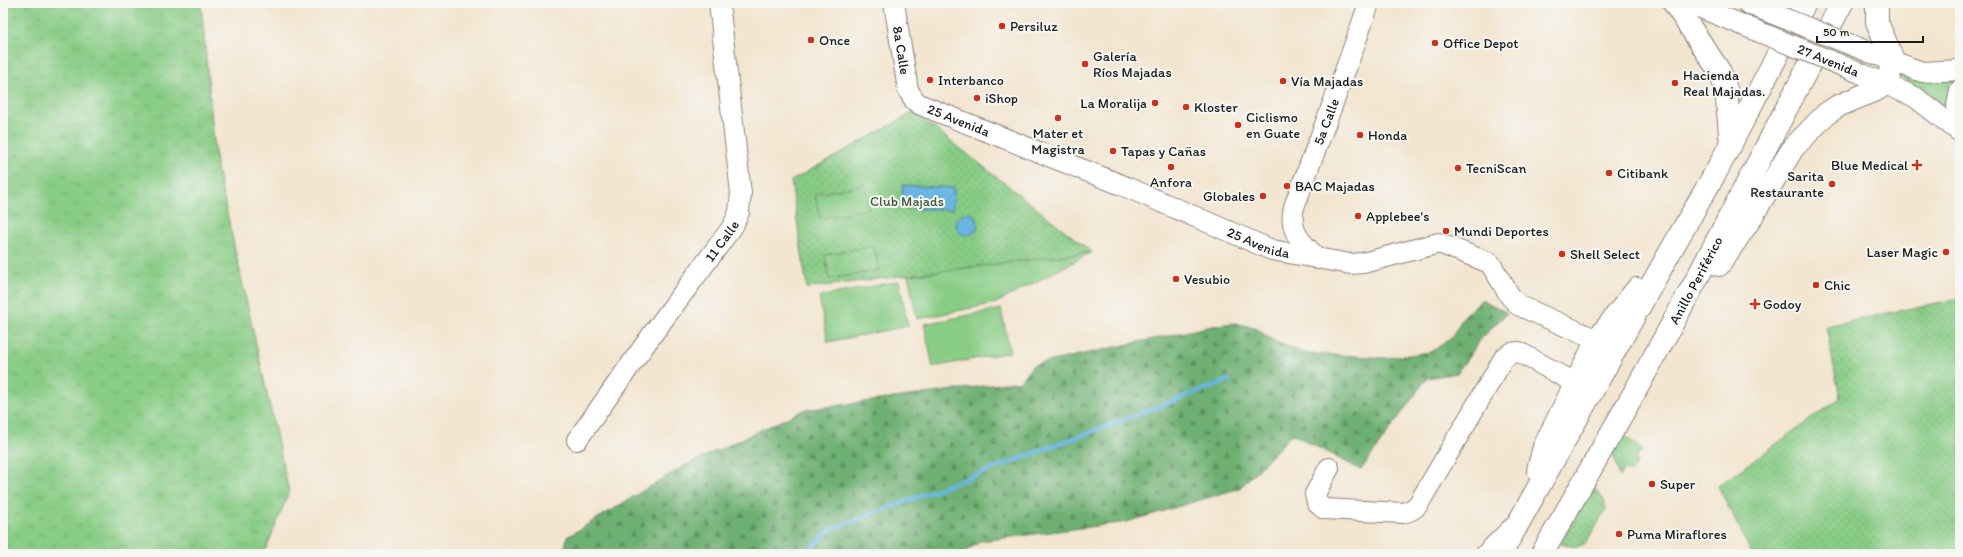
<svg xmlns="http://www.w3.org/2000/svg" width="1963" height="557" font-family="Itim,sans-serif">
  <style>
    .grass { fill: url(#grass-tufts); stroke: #527450 }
    .forest { fill: url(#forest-firs); stroke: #456647 }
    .park { fill: url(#park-dots); stroke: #527450 }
    .pitch { fill: #88cc85; stroke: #527450 }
    .water { fill: #6ab5e3; stroke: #436880 }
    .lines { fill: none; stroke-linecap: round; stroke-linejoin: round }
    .stream { stroke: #6ab5e3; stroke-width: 4.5 }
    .minor-casing { stroke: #888076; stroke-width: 22 }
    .highway-casing { stroke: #888076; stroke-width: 24 }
    .minor { stroke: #fff; stroke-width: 20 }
    .highway { stroke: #fff; stroke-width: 22 }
    .minor-bridge-casing { stroke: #888076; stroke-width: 22; stroke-linecap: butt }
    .minor-bridge { stroke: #fff; stroke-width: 20 }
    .poi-dot { fill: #c8321e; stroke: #f6f6f2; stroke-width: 1.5 }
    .labels { text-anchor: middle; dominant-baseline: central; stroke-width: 4; stroke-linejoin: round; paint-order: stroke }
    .poi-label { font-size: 14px; fill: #1c1c1c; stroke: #f6f6f2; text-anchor: start }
    .street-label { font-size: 14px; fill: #1c1c1c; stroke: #f6f6f2 }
    .park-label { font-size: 14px; fill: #425a41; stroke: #f6f6f2 }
  </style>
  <defs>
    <pattern id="grass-tufts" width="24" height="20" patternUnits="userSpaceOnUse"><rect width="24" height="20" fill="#88cc85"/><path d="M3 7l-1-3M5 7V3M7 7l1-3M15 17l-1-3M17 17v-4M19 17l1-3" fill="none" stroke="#75af72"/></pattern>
    <pattern id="forest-firs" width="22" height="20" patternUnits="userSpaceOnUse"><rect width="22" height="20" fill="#6eb072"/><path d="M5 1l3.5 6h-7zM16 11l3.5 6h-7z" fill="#5a8e5d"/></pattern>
    <pattern id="park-dots" width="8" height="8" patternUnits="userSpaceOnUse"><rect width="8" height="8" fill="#88cc85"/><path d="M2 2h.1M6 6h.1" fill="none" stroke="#75af72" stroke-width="1.8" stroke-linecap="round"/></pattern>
  </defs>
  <rect width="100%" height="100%" fill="#f6f6f2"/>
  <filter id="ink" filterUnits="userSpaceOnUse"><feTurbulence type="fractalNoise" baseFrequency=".025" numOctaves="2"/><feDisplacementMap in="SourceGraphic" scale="8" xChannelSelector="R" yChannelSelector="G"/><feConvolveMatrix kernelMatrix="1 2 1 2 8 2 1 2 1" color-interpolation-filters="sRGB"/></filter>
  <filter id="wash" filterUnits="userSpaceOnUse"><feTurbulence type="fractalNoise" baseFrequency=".012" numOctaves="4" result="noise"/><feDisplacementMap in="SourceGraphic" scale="16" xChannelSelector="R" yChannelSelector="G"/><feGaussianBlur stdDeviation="0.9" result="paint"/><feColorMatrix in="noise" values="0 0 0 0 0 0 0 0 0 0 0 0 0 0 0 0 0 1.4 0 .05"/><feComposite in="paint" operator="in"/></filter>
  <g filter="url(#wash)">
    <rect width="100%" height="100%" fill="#f3e5cf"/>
    <g class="grass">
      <polygon points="3,3 201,3 216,164 289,492 264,554 3,554"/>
      <polygon points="1897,75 1958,81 1950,109"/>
    </g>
    <polygon class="forest" points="1482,299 1507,313 1482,338 1457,373 1427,378 1361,470 1292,434 1240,488 1127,522 981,541 962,554 564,554 567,537 684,466 804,410 1021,381 1033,365 1217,325 1235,323 1255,328 1274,341 1304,353 1386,358 1431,352 1450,339 1464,316"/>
    <g class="park">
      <polygon points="914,112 1092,252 807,288 791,181"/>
      <polygon points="1960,298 1960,554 1752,554 1718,486 1840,398 1826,326"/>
      <polygon points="1624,435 1642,450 1635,460 1638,462 1632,472 1624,469 1620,477 1612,450"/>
      <polygon points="1593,487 1604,500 1606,509 1586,543 1577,547 1560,544"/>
    </g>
    <g class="pitch">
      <polygon points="865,185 869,209 820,218 815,194"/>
      <polygon points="874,246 879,270 829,279 825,255"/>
      <polygon points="1092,252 996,303 917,319 908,275"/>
      <polygon points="899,281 908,326 828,342 819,297"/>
      <polygon points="1001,309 1010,352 933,367 924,324"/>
    </g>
    <g class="water">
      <polygon points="903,185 954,188 953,210 902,208"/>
      <circle cx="967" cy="224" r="11"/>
    </g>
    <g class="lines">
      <polyline class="stream" points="806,554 829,530 1229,380"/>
    </g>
  </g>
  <g filter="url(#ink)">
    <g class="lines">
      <g class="minor-casing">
        <g id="minor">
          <path id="s1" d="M 894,3 L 908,90 L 915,101 L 921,105 L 1124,186 L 1272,250 L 1350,264 L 1363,263 L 1439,243 L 1490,263 L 1510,296 L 1518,305 L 1597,340"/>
          <polyline points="1689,3 1757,31"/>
          <polyline points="1747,3 1766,11"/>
          <polyline points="1869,52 1922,72 1960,70"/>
          <polyline points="1860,73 1915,97 1960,132"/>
          <polyline points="1960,90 1957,106 1960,121"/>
          <path id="s2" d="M 1318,259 C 1302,243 1288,232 1294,207 C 1319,139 1346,72 1369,3"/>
          <path id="s3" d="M 577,440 L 654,332 L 733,226 L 739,212 L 741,193 L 719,3"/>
          <path d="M 1329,468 L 1315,494 L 1317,503 L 1324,509 L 1403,513 C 1410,511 1415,509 1419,503 L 1504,358 L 1511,353 L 1519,352 L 1575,383"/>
          <polyline points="1486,554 1511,529"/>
        </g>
      </g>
      <g class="highway-casing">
        <g id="highway">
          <polyline points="1674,3 1720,72 1726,89 1731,145"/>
          <polyline points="1719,265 1749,221 1793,148 1826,114 1838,106 1878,89 1886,83 1894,62 1877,22 1877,3"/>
          <polyline points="1538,470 1544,447 1597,340 1637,289"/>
          <polyline points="1501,554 1670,252 1717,170 1805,3"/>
          <path id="s4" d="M 1542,554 L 1633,395 L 1693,286 L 1842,3"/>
        </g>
      </g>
      <use href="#minor" class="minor"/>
      <use href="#highway" class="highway"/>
      <g class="minor-bridge-casing">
        <g id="minor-bridge">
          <polyline points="1766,11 1869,52"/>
          <path id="s5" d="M 1757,31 L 1860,73"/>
        </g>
      </g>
      <use href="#minor-bridge" class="minor-bridge"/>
    </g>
  </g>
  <g class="poi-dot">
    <circle cx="1002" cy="26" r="4"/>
    <circle cx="811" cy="40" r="4"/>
    <circle cx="1435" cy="43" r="4"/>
    <circle cx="1085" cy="64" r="4"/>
    <circle cx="930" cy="80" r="4"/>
    <circle cx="1283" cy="81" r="4"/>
    <circle cx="1675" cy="83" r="4"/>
    <circle cx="977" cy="98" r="4"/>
    <circle cx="1155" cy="103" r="4"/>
    <circle cx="1186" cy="107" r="4"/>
    <circle cx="1058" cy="118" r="4"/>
    <circle cx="1238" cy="125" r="4"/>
    <circle cx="1360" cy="135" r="4"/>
    <circle cx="1113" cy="151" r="4"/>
    <path d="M1915 159h4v4h4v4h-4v4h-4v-4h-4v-4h4z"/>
    <circle cx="1171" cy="167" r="4"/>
    <circle cx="1458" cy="168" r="4"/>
    <circle cx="1609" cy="173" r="4"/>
    <circle cx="1832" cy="184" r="4"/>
    <circle cx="1287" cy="186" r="4"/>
    <circle cx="1263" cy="196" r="4"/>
    <circle cx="1358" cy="216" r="4"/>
    <circle cx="1446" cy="231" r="4"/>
    <circle cx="1946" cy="252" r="4"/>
    <circle cx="1562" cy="254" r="4"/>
    <circle cx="1176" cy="279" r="4"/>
    <circle cx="1816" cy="285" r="4"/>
    <path d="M1753 298h4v4h4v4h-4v4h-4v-4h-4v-4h4z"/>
    <circle cx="1652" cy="484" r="4"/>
    <circle cx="1619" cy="534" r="4"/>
  </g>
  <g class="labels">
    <g class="poi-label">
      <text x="1010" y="26">Persiluz</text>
      <text x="819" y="40">Once</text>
      <text x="1443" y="43">Office Depot</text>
      <text x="1093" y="56">Galería<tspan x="1093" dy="16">Ríos Majadas</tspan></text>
      <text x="1683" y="75">Hacienda<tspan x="1683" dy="16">Real Majadas.</tspan></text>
      <text x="938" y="80">Interbanco</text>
      <text x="1291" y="81">Vía Majadas</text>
      <text x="985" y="98">iShop</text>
      <text x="1147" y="103" text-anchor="end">La Moralija</text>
      <text x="1194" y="107">Kloster</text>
      <text x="1246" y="117">Ciclismo<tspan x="1246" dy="16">en Guate</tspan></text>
      <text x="1058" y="133" text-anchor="middle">Mater et<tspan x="1058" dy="16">Magistra</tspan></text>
      <text x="1368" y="135">Honda</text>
      <text x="1121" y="151">Tapas y Cañas</text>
      <text x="1908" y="165" text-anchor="end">Blue Medical</text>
      <text x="1466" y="168">TecniScan</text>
      <text x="1617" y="173">Citibank</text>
      <text x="1824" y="176" text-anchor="end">Sarita<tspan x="1824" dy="16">Restaurante</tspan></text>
      <text x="1171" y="182" text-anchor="middle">Anfora</text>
      <text x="1295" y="186">BAC Majadas</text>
      <text x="1255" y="196" text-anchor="end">Globales</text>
      <text x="1366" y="216">Applebee's</text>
      <text x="1454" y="231">Mundi Deportes</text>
      <text x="1938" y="252" text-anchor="end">Laser Magic</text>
      <text x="1570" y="254">Shell Select</text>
      <text x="1184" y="279">Vesubio</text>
      <text x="1824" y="285">Chic</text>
      <text x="1763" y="304">Godoy</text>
      <text x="1660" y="484">Super</text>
      <text x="1627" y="534">Puma Miraflores</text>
    </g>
    <g class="street-label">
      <text stroke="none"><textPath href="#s1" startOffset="48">8a Calle</textPath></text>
      <text stroke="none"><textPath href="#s5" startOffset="77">27 Avenida</textPath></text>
      <text stroke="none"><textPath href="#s1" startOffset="149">25 Avenida</textPath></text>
      <text stroke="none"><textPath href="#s2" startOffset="152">5a Calle</textPath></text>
      <text stroke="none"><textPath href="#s3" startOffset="246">11 Calle</textPath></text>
      <text stroke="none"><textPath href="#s1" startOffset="473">25 Avenida</textPath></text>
      <text stroke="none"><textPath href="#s4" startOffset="314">Anillo Periférico</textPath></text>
    </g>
    <g class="park-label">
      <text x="907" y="201">Club Majads</text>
    </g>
  </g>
  <rect width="1963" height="557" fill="none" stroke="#f6f6f2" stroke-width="16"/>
  <path d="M1817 36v6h106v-6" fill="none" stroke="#1c1c1c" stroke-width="2"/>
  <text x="1823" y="36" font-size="12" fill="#1c1c1c" stroke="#f6f6f2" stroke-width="3" paint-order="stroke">50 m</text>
</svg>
